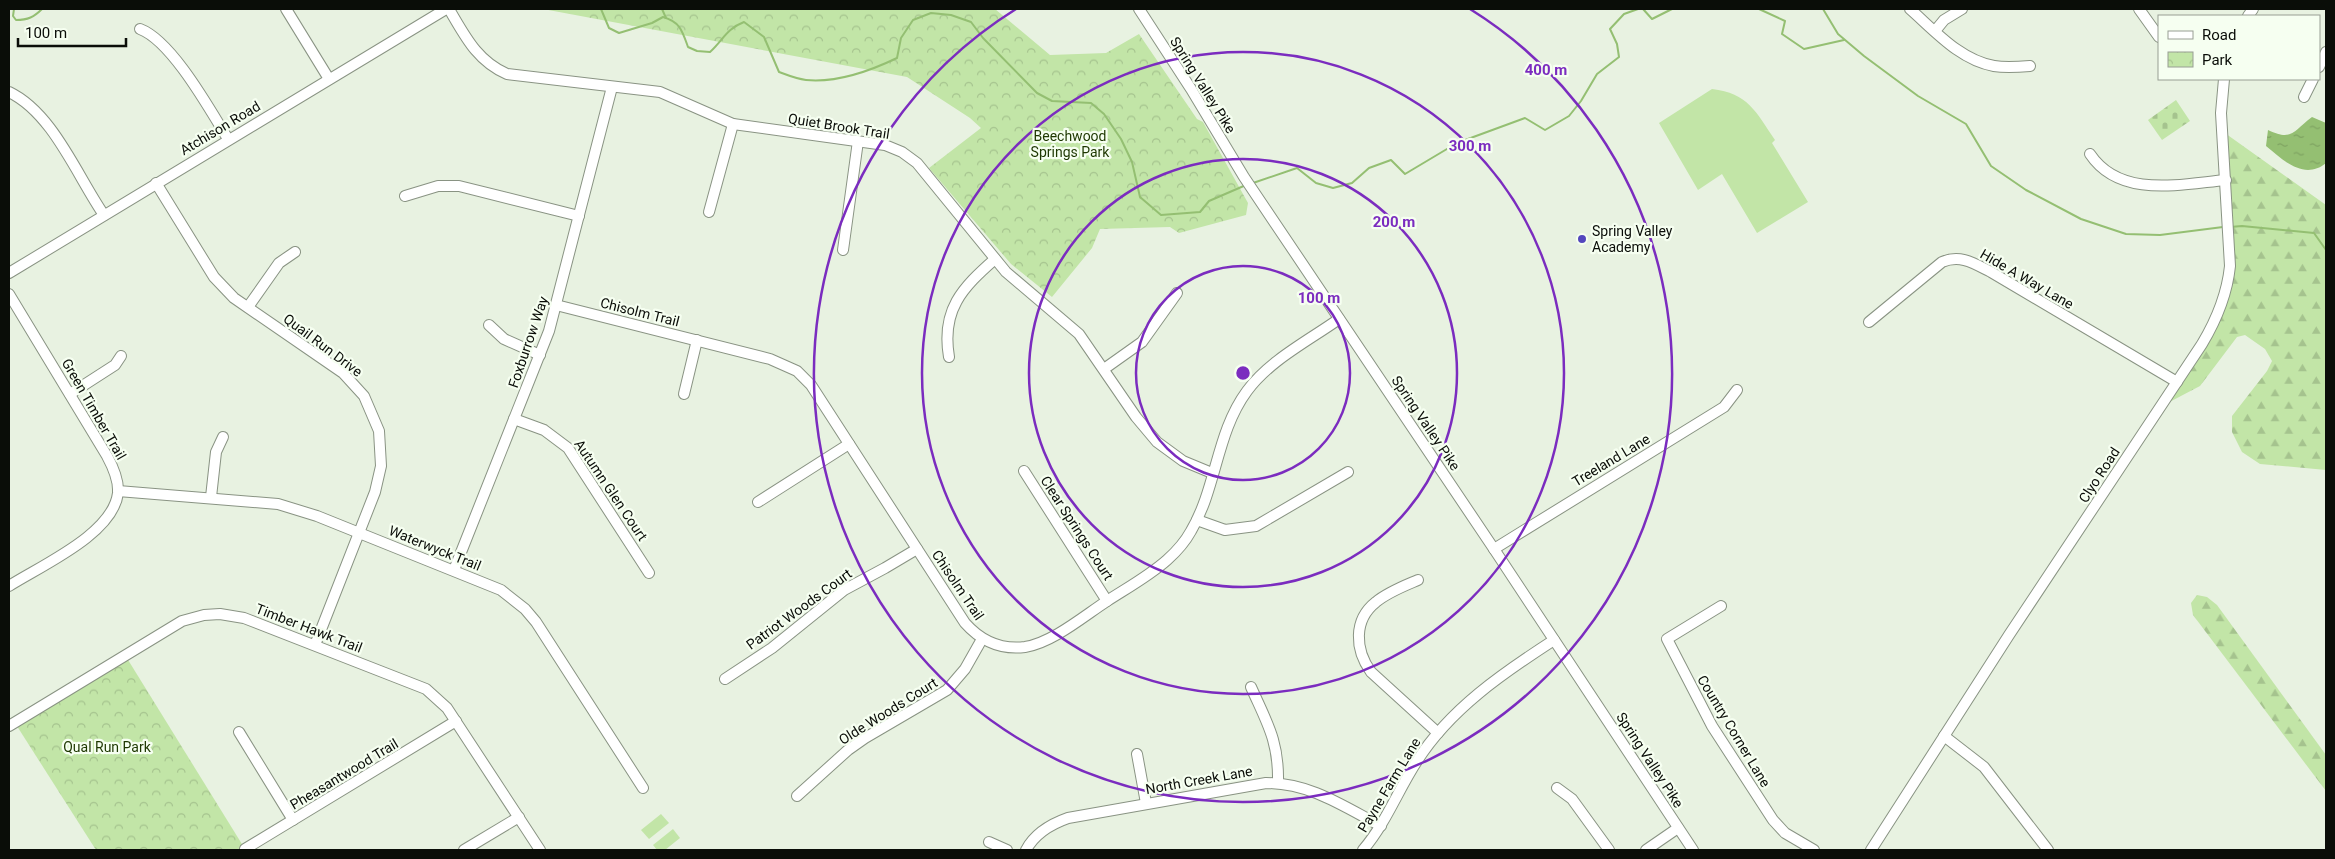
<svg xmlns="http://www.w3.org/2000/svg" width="2335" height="859" font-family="Roboto,sans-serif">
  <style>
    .green { fill: #c2e5a7 }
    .forest { fill: url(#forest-firs) }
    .cemetery { fill: url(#cemetery-stones) }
    .park { fill: url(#park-crowns) }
    .water { fill: url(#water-ripples) }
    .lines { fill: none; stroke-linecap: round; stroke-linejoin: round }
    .stream { stroke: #94bf72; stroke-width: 2 }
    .minor-casing { stroke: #899383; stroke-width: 12 }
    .minor { stroke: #fff; stroke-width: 10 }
    .ring { fill: none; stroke: #7b2cbf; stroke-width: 2.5 }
    .poi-dot { fill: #5346bd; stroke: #f6fff1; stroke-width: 2 }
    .labels { text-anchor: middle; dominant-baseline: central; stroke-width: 4.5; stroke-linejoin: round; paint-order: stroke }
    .street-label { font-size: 14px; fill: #0a0d08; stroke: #f6fff1 }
    .park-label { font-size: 14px; fill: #1d3700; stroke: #f6fff1 }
    .poi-label { font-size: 14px; fill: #0a0d08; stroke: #f6fff1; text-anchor: start }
    .centre { fill: #7b2cbf; stroke: #f6fff1; stroke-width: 2.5 }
    .ring-label { font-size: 15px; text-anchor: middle; font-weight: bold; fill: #7b2cbf; stroke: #f6fff1; stroke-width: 4.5; stroke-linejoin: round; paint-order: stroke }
  </style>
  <defs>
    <pattern id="forest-firs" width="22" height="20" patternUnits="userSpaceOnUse" patternTransform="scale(1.25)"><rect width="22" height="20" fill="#c2e5a7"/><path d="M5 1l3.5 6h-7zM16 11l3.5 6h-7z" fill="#a5c38e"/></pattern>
    <pattern id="cemetery-stones" width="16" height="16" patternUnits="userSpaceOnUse" patternTransform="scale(1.25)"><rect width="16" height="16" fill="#c2e5a7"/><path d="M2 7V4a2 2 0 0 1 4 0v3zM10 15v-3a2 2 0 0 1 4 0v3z" fill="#a5c38e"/></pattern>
    <pattern id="park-crowns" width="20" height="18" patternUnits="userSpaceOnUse" patternTransform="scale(1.25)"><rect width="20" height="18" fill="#c2e5a7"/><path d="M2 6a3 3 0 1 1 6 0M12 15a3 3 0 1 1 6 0" fill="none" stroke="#a5c38e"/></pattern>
    <pattern id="water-ripples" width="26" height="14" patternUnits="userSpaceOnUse" patternTransform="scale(1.25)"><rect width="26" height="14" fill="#94bf72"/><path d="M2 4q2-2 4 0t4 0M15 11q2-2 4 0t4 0" fill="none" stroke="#7ea361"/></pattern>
  </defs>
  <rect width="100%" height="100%" fill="#e8f2e1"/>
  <g class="green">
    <path d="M 1712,89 C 1748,93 1756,112 1775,140 L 1772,143 L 1808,202 L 1757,233 L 1722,174 L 1698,190 L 1659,123 Z"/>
    <polygon points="661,814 669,823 649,839 641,830"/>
    <polygon points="673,829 680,838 665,850 657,850 653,845"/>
  </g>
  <g class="forest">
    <polygon points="2222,131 2326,205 2326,470 2260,464 2242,452 2232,432 2232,416 2267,371 2272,361 2265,349 2245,335 2237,337 2200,386 2160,407 2202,344 2228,282"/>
    <polygon points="2197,595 2207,597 2217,605 2326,755 2326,791 2193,615 2191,603"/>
  </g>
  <polygon class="cemetery" points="2176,100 2190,121 2162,140 2148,120"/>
  <g class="park">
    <polygon points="543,9 995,9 1050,55 1106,53 1139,34 1197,119 1203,122 1248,203 1246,215 1179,233 1170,227 1100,229 1092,248 1052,297 1011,264 929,168 981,128 970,118 907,77"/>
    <polygon points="125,655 245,849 243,850 96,850 15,723"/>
  </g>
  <path class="water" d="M 2312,117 L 2326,123 L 2326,163 C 2304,181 2283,160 2266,146 L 2268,130 C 2293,142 2294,130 2312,117 Z"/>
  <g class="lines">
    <g class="stream">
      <path d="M 14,9 L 13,16 L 16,20 C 28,20 34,17 42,9"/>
      <path d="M 601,9 L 609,28 L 619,33 L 652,23 L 663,17 C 680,22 682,30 688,47 L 697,51 L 710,52 C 724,39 726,29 744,22 L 764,37 L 779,72 C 787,75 797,79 806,80 C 837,83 870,71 897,58 L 901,38 L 913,20 L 931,13 L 951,15 L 971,22 L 983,38 L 1037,93 L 1052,101 L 1091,103 L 1104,114 L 1121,139 L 1132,162 L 1140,197 L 1161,215 L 1200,212 L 1209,201 L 1246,185"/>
      <polyline points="662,9 666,18"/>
      <polyline points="1643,9 1652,19 1672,9"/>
      <polyline points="1759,9 1785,21 1782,34 1804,49 1844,40"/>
      <polyline points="1823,9 1838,34 1864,56 1918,96 1966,124 1991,166 2026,190 2081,219 2126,234 2160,235 2223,227"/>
      <polyline points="1253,183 1297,168 1316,183 1333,188 1352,183 1369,168 1391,160 1405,174 1457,143 1525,118 1545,130 1569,116 1581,101 1597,74 1619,57 1617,44 1610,29 1624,14 1638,9"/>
      <polyline points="2230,227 2242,226 2314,233 2326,250"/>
    </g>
    <g class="minor-casing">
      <g id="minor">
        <polyline points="286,9 329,79"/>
        <path d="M 449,9 C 465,36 477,61 507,74 L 660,92 L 733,124 L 885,145 L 902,152 L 917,163 L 1006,272 L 1079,334 L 1136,417 L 1157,442 L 1183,461 L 1212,473"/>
        <polyline points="1139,9 1191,89 1244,177 1494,549 1693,850"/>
        <path d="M 1910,9 C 1935,31 1960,60 1994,66 C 2006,68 2018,67 2030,66"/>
        <polyline points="2139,9 2159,37"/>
        <polyline points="2248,16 2253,9"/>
        <path d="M 140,29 C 172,41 210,110 228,139"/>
        <polyline points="1935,31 1944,20 1962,9"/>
        <polyline points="2319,67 2326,52"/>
        <path d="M 9,92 C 53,113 77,176 104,215"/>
        <polyline points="2304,97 2313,79"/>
        <path d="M 2090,154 C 2120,199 2181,184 2226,180"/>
        <polyline points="156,183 214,277 234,298 343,373 364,396 379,431 381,466 375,492 315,645"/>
        <polyline points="405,196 438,186 459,186 579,216"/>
        <polyline points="709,212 733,124"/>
        <polyline points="843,250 858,141"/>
        <polyline points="9,273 446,9"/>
        <path d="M 9,294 L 107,456 C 113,467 119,480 118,493 C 113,534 42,565 9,586"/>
        <path d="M 556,305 L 770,359 L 797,371 L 811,385 L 965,623 C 981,641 1001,650 1025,647 C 1052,643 1084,616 1107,601 C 1127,588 1149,576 1167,560 C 1176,552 1185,542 1191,531 C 1217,487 1216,433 1247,391 C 1270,360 1308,341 1339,319"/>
        <polyline points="248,307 279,263 295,252"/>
        <path d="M 1869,322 L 1942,262 C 1961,254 1975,264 1991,272 L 2177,382"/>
        <polyline points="489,325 504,339 540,355"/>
        <path d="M 949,357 C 941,310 962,288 995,259"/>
        <polyline points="1104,369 1142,342 1177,293"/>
        <polyline points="70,394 115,365 121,356"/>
        <polyline points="684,394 697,340"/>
        <polyline points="514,419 544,430 568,448 649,573"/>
        <polyline points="1024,471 1107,601"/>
        <polyline points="118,491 278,504 317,516 501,590 525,609 536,622 643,788"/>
        <polyline points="211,497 216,452 223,437"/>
        <polyline points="758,502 849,444"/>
        <polyline points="1197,520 1225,530 1256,526 1348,472"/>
        <polyline points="1494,549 1724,407 1737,390"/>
        <polyline points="454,570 549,331 612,87"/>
        <path d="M 1418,580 C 1404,586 1388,592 1376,602 C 1353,620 1355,650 1371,672 L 1438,733"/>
        <polyline points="1721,606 1667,639 1712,726 1773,820 1785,833 1814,850"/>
        <polyline points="725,679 772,648 844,590 885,568 917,549"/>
        <path d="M 1251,687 C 1267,723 1279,741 1278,783"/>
        <polyline points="9,726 182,621 204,615 220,614 244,618 426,689 447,708 540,850"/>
        <polyline points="239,732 293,820"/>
        <polyline points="1944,736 1984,767 2048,850"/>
        <polyline points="1137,754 1146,803"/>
        <polyline points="1557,788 1572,799 1609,850"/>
        <polyline points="797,796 848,750 865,738 947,690 965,669 982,639"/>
        <polyline points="989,842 1007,850"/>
        <polyline points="245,849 456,721"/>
        <polyline points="464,850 519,817"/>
        <path d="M 1026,850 C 1035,833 1051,824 1068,818 L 1266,783 C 1310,783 1343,806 1381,826"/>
        <path d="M 1363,850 C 1386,823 1398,790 1417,761 C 1450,709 1503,673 1554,640"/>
        <polyline points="1646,850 1678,828"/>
        <path d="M 1871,850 L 2009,635 L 2202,344 C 2217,319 2227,295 2230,266 L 2221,113 L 2224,79"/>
      </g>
    </g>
    <use href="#minor" class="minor"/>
  </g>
  <g class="ring">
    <circle cx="1243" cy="373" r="107"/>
    <circle cx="1243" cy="373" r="214"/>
    <circle cx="1243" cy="373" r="321"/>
    <path d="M1470 9A429 429 0 1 1 1016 9"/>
  </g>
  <circle class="poi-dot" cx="1582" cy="239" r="5"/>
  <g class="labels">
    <g class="street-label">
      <text transform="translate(1203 85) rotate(58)">Spring Valley Pike</text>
      <text transform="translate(839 126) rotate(9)">Quiet Brook Trail</text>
      <text transform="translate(220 128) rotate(-31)">Atchison Road</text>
      <text transform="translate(2027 279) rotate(30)">Hide A Way Lane</text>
      <text transform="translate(640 312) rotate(14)">Chisolm Trail</text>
      <text transform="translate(528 342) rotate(-71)">Foxburrow Way</text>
      <text transform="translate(323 345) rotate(37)">Quail Run Drive</text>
      <text transform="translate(94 409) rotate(60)">Green Timber Trail</text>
      <text transform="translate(1426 423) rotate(56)">Spring Valley Pike</text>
      <text transform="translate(1611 460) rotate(-31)">Treeland Lane</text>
      <text transform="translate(2099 475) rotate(-57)">Clyo Road</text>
      <text transform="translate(611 490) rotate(56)">Autumn Glen Court</text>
      <text transform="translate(1077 528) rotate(57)">Clear Springs Court</text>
      <text transform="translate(435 548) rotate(22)">Waterwyck Trail</text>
      <text transform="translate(958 585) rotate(56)">Chisolm Trail</text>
      <text transform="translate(799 609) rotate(-36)">Patriot Woods Court</text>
      <text transform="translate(309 628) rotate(21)">Timber Hawk Trail</text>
      <text transform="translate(888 711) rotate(-32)">Olde Woods Court</text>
      <text transform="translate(1734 731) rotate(59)">Country Corner Lane</text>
      <text transform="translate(1650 760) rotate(57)">Spring Valley Pike</text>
      <text transform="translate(344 774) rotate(-31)">Pheasantwood Trail</text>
      <text transform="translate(1199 780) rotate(-10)">North Creek Lane</text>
      <text transform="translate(1389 785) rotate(-59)">Payne Farm Lane</text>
    </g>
    <g class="park-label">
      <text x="1070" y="136">Beechwood<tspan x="1070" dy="16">Springs Park</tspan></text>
      <text x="107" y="747">Qual Run Park</text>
    </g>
    <g class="poi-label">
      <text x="1592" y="231">Spring Valley<tspan x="1592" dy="16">Academy</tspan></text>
    </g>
  </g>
  <circle cx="1243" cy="373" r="8" class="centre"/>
  <g class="ring-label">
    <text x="1546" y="75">400 m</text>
    <text x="1470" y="151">300 m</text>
    <text x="1394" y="227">200 m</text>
    <text x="1319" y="303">100 m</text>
  </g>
  <rect width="2335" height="859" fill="none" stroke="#0a0d08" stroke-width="20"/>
  <rect x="2158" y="15" width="162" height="65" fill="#f6fff1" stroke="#989e94"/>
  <rect x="2168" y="31" width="25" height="8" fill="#ffffff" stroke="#989e94"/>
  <text x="2202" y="40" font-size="15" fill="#0a0d08">Road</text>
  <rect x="2168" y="52" width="25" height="15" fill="url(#park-crowns)" stroke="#989e94"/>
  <text x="2202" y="65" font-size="15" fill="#0a0d08">Park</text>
  <path d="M18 38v8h108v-8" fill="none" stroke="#0a0d08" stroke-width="2.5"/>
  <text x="25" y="38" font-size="15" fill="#0a0d08" stroke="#f6fff1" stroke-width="4" paint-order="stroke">100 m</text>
</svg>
